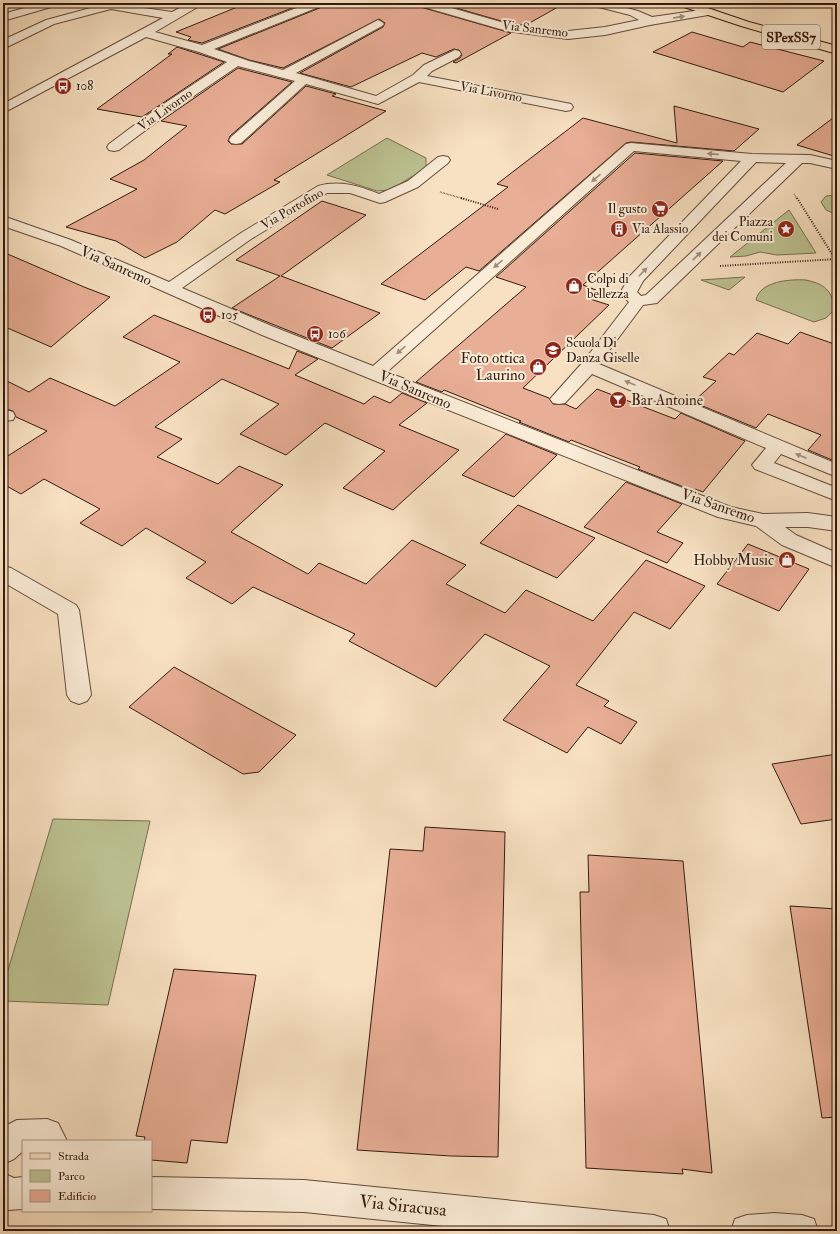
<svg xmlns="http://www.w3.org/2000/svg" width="840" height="1234" font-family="'IM FELL Double Pica',serif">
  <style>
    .green { fill: #bdc393; stroke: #786e50 }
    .building { fill: #e9ae96; stroke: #331a0e }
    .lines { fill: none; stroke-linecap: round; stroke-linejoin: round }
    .minor-casing { stroke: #644c3b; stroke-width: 2 }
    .major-casing { stroke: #331a0e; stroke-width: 2 }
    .path-far1 { stroke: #331a0e; stroke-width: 1.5; stroke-dasharray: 0.5 1; stroke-linecap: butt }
    .path { stroke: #331a0e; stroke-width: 2; stroke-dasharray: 1 1.5; stroke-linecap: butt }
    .minor { fill: #faecd7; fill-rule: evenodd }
    .major { fill: #f8e1c2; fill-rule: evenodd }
    .oneway { fill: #a08e7d }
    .labels { text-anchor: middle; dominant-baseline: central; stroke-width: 4; stroke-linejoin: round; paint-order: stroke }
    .far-street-label { font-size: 13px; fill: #331a0e; stroke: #faecd7 }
    .far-poi-label { font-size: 13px; fill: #331a0e; stroke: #faecd7; text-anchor: start }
    .shield { fill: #faecd7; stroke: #6f594a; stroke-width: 1 }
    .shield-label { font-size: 14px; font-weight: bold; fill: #331a0e }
    .street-label { font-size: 15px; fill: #331a0e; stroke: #faecd7 }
    .poi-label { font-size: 15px; fill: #331a0e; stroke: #faecd7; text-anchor: end }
    .near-street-label { font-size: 18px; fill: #331a0e; stroke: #faecd7 }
  </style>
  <rect width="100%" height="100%" fill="#f8e1c2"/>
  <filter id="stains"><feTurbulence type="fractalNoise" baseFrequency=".005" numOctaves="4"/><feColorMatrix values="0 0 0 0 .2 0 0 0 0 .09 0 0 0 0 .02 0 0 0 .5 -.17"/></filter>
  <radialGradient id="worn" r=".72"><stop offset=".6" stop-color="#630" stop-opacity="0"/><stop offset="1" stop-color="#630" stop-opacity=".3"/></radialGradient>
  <g class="green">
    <polygon points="387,138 426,158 426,168 390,190 377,191 327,175"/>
    <polygon points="837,188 837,215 826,210 821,202 826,196 834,195 833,192"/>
    <polygon points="789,210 816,253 777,255 760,252 746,256 730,257"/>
    <polygon points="745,277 729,290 701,280"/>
    <path d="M 806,280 C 824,284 833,290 834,310 L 826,318 L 814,322 L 756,300 C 760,281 790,279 806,280 Z"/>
    <polygon points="53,819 150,821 108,1005 3,1001 3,987"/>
  </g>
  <g class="building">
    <polygon points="247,3 305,3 202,43 188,40 191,37 176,32"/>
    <polygon points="323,3 414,3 417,6 511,33 456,63 453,62 460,58 462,55 459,50 454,49 436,57 422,53 351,87 300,73 383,27 385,23 379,19 283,68 249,60 218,49 322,7"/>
    <polygon points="439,3 565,3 526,25 508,23"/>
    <polygon points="692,32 743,47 750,42 824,61 783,92 653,52"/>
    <polygon points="177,47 224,62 142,117 97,109 172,54 168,54"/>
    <polygon points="238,68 292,82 230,136 228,141 231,144 242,144 306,86 336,94 332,96 386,111 274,180 280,182 225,214 215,210 177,242 145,258 116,241 66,227 137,189 110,179 144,160 187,126 161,121"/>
    <polygon points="674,106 759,129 734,151 631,142 626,143 479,271 466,267 425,300 381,284 508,187 497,184 583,118 677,143"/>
    <polygon points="837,115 837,157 797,145"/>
    <polygon points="635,153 723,161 583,285 596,290 587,298 609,305 523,388 549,398 553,404 565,404 576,409 597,389 675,419 681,413 745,441 703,492 695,489 694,491 638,469 640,467 571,440 569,442 519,422 521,421 444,390 442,392 416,382 526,287 496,277"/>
    <polygon points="322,201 366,215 281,276 380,313 332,348 232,308 280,276 236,260"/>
    <polygon points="3,252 84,287 110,297 51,347 3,326"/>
    <polygon points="154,315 289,369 297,351 318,359 295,375 364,404 374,396 390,403 402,393 427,403 399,425 459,450 393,510 343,488 385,451 325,423 286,455 240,434 279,404 222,379 155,427 182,439 157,457 218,484 239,466 283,485 231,532 308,574 319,563 366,584 412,540 466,565 446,584 505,613 526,590 593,621 646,560 705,586 670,629 634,612 576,685 609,701 604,706 637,722 621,744 588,727 567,753 503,720 550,666 485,634 436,687 349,641 355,634 253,587 232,604 186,578 206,562 146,528 122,546 80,523 100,509 44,479 21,494 3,484 3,459 47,431 16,417 13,411 3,408 3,379 29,392 50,378 115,406 180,362 123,337"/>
    <polygon points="800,332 837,345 837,462 808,450 821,435 768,414 756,428 693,402 716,381 703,377 729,353 734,355 757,333 788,344"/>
    <polygon points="506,434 557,455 514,497 462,475"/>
    <polygon points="626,482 682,504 657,532 683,543 667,563 584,527"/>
    <polygon points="518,505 595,538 557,578 480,543"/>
    <polygon points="748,544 809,569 779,611 717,584"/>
    <polygon points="174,667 296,735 259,772 243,774 129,707"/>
    <polygon points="837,754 837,819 801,824 772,764"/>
    <polygon points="425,827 505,832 498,1157 451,1156 357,1150 390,849 423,851"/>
    <polygon points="588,855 683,861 712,1173 682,1169 683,1174 586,1168 580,892 589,892"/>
    <polygon points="790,906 837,909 837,1117 822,1118"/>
    <polygon points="174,969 256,975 227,1143 191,1140 187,1163 151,1160 151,1141 144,1141 145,1137 136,1136"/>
  </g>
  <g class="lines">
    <g class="minor-casing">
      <g id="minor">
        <polygon points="42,3 60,3 58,5 3,21 3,14"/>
        <polygon points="109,3 172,12 189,3 203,3 201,5 155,32 202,45 309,3 322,3 321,6 214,49 249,61 283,70 378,20 382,22 384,24 382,26 296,73 376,96 413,75 424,65 455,50 459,51 461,54 459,57 432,71 427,76 566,103 571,104 573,107 571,110 566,111 419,82 378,104 306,84 241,143 236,144 231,143 229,140 231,137 295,81 238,66 166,115 119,150 114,151 109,150 107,147 109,144 156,109 227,62 199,52 146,37 3,113 3,104 163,18 111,9 54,24 3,49 3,40 46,20"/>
        <polygon points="415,3 434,3 508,24 568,31 605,27 639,20 630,15 591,5 589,3 608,3 638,11 652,17 708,9 712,10 714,12 712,14 708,15 650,25 605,35 568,39 507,31 417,5"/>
        <path d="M 631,143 L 752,154 L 810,155 L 837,161 L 837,169 L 810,163 L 802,163 L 657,303 L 643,305 L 599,364 L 837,464 L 837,477 L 781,454 L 774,463 L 837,488 L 837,501 L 755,469 L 752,465 L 766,448 L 592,374 L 565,403 L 559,404 L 553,403 L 550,399 L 583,362 L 629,302 L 620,293 L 630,276 L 741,161 L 634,151 L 387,372 L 731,507 L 763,514 L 808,513 L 837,517 L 837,531 L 808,527 L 785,527 L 796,535 L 837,553 L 837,568 L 782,545 L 756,526 L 718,517 L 398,390 L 262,335 L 61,246 L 3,226 L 3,216 L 71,240 L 169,282 L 241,233 L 318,186 C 340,180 359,186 379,194 L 408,181 L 438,157 L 443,156 L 448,157 L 450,160 L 448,163 L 418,187 L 385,202 L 380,203 L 350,193 L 327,193 L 251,239 L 182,288 L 274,327 L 373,366 L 626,144 ZM 756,162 L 786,163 L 646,295 L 641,296 L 637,292 L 643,281 Z"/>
        <polygon points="3,409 13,412 15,416 13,420 3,421"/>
        <polygon points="3,566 11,568 76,605 79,610 91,695 87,701 79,704 71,701 67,695 58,614 3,582"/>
        <polygon points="47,1119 58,1123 67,1141 23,1141 23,1151 14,1159 3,1164 3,1127 17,1120"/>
        <polygon points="3,1173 14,1178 23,1177 23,1209 8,1210 3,1208"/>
        <polygon points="151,1177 304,1180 654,1215 666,1219 670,1231 492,1231 304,1212 151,1209"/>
        <polygon points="774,1213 802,1215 814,1219 818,1231 731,1231 735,1219 747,1215"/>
      </g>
    </g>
    <g class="major-casing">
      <polygon id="major" points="676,3 693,3 749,22 837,46 837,54 741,26 678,5"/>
    </g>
    <g class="path-far1">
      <polyline points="440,192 464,199"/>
      <polyline points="794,194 797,199"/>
    </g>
    <g class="path">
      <polyline points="461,198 498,209"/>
      <polyline points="797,198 837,262"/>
      <polyline points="720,266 837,259"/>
    </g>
    <use href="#minor" class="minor"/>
    <use href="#major" class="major"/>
  </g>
  <defs><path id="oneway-solid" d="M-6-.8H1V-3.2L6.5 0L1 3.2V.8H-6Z"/></defs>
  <g class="oneway">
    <use href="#oneway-solid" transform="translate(679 17) rotate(-9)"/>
    <use href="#oneway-solid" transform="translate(713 154) rotate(-175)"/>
    <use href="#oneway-solid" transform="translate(596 178) rotate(139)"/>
    <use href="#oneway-solid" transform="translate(697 256) rotate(-44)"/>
    <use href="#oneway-solid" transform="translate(498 264) rotate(139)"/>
    <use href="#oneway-solid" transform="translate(643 272) rotate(-46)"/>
    <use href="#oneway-solid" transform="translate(401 350) rotate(139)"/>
    <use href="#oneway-solid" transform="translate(630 383) rotate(-157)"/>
    <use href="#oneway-solid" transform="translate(801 456) rotate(-157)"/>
  </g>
  <defs>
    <g id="bus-disc" transform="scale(0.9)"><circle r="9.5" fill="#8f2418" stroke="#faecd7"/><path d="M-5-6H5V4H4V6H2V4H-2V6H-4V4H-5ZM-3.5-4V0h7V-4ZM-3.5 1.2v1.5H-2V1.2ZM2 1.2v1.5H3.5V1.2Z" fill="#fff"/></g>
    <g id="supermarket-disc" transform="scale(0.9)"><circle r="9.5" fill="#8f2418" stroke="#faecd7"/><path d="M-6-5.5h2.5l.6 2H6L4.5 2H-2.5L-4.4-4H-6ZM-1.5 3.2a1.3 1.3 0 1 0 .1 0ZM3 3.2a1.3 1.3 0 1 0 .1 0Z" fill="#fff"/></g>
    <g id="building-disc" transform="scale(0.9)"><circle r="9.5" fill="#8f2418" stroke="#faecd7"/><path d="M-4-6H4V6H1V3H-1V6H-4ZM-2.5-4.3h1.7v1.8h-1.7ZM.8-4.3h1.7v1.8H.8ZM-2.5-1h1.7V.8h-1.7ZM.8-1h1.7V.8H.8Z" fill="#fff"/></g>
    <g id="sight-disc" transform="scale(0.9)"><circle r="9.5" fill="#8f2418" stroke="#faecd7"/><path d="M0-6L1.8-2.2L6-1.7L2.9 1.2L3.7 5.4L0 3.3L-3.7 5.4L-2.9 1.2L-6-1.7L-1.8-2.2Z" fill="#fff"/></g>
    <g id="shop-disc" transform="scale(0.9)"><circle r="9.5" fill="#8f2418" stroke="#faecd7"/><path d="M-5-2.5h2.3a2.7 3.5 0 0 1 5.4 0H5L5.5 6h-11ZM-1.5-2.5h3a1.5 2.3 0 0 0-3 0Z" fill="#fff"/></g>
    <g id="school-disc" transform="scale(0.9)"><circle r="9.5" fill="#8f2418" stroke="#faecd7"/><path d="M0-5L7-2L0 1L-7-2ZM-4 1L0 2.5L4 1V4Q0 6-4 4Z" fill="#fff"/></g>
    <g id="bar-disc" transform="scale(0.9)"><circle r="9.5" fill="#8f2418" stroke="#faecd7"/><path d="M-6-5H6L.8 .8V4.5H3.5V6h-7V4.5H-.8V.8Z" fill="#fff"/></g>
  </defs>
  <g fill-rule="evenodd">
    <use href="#bus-disc" x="63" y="86"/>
    <use href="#supermarket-disc" x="660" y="209"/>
    <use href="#building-disc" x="619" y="229"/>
    <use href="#sight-disc" x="786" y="229"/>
    <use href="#shop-disc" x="574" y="286"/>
    <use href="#bus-disc" x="208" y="315"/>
    <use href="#bus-disc" x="315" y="334"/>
    <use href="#school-disc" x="553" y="350"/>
    <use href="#shop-disc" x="538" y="367"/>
    <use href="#bar-disc" x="618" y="400"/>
    <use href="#shop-disc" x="787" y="560"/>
  </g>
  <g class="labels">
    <g class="far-street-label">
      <text transform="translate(535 29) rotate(7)">Via Sanremo</text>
      <text transform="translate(491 92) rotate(11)">Via Livorno</text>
      <text transform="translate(165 110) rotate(-35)">Via Livorno</text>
      <text transform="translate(292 209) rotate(-30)">Via Portofino</text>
    </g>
    <g class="far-poi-label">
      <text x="76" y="86">108</text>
      <text x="647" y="209" text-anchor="end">Il gusto</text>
      <text x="773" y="222" text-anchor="end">Piazza<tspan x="773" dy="15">dei Comuni</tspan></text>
      <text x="632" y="229">Via Alassio</text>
      <text x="587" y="279">Colpi di<tspan x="587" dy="15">bellezza</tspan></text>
      <text x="221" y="315">105</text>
      <text x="328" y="334">106</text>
      <text x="566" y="343">Scuola Di<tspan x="566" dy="15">Danza Giselle</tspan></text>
    </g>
    <rect class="shield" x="762" y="25" width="58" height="24" rx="3"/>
    <g class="shield-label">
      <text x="791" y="37">SPexSS7</text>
    </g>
    <g class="street-label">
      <text transform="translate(116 266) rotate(24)">Via Sanremo</text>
      <text transform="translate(415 390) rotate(23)">Via Sanremo</text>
      <text transform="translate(718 506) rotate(19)">Via Sanremo</text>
    </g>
    <g class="poi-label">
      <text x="525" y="358">Foto ottica<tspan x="525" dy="17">Laurino</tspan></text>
      <text x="631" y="400" text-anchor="start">Bar Antoine</text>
      <text x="774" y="560">Hobby Music</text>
    </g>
    <g class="near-street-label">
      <text transform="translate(403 1206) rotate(6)">Via Siracusa</text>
    </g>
  </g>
  <rect width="840" height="1234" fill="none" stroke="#f8e1c2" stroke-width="16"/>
  <rect x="4" y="4" width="832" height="1226" fill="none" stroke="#331a0e" stroke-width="2"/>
  <rect x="8" y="8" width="824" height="1218" fill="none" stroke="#331a0e"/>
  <rect x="22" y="1140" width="130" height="72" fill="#faecd7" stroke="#aa9887"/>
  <rect x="30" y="1153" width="20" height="6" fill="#f8e1c2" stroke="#aa9887"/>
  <text x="58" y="1160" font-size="12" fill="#331a0e">Strada</text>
  <rect x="30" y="1170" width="20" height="12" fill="#bdc393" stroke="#aa9887"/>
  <text x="58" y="1180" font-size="12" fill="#331a0e">Parco</text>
  <rect x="30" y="1190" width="20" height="12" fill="#e9ae96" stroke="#aa9887"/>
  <text x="58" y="1200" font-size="12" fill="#331a0e">Edificio</text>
  <rect width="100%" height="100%" filter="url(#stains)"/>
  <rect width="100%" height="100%" fill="url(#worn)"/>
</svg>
